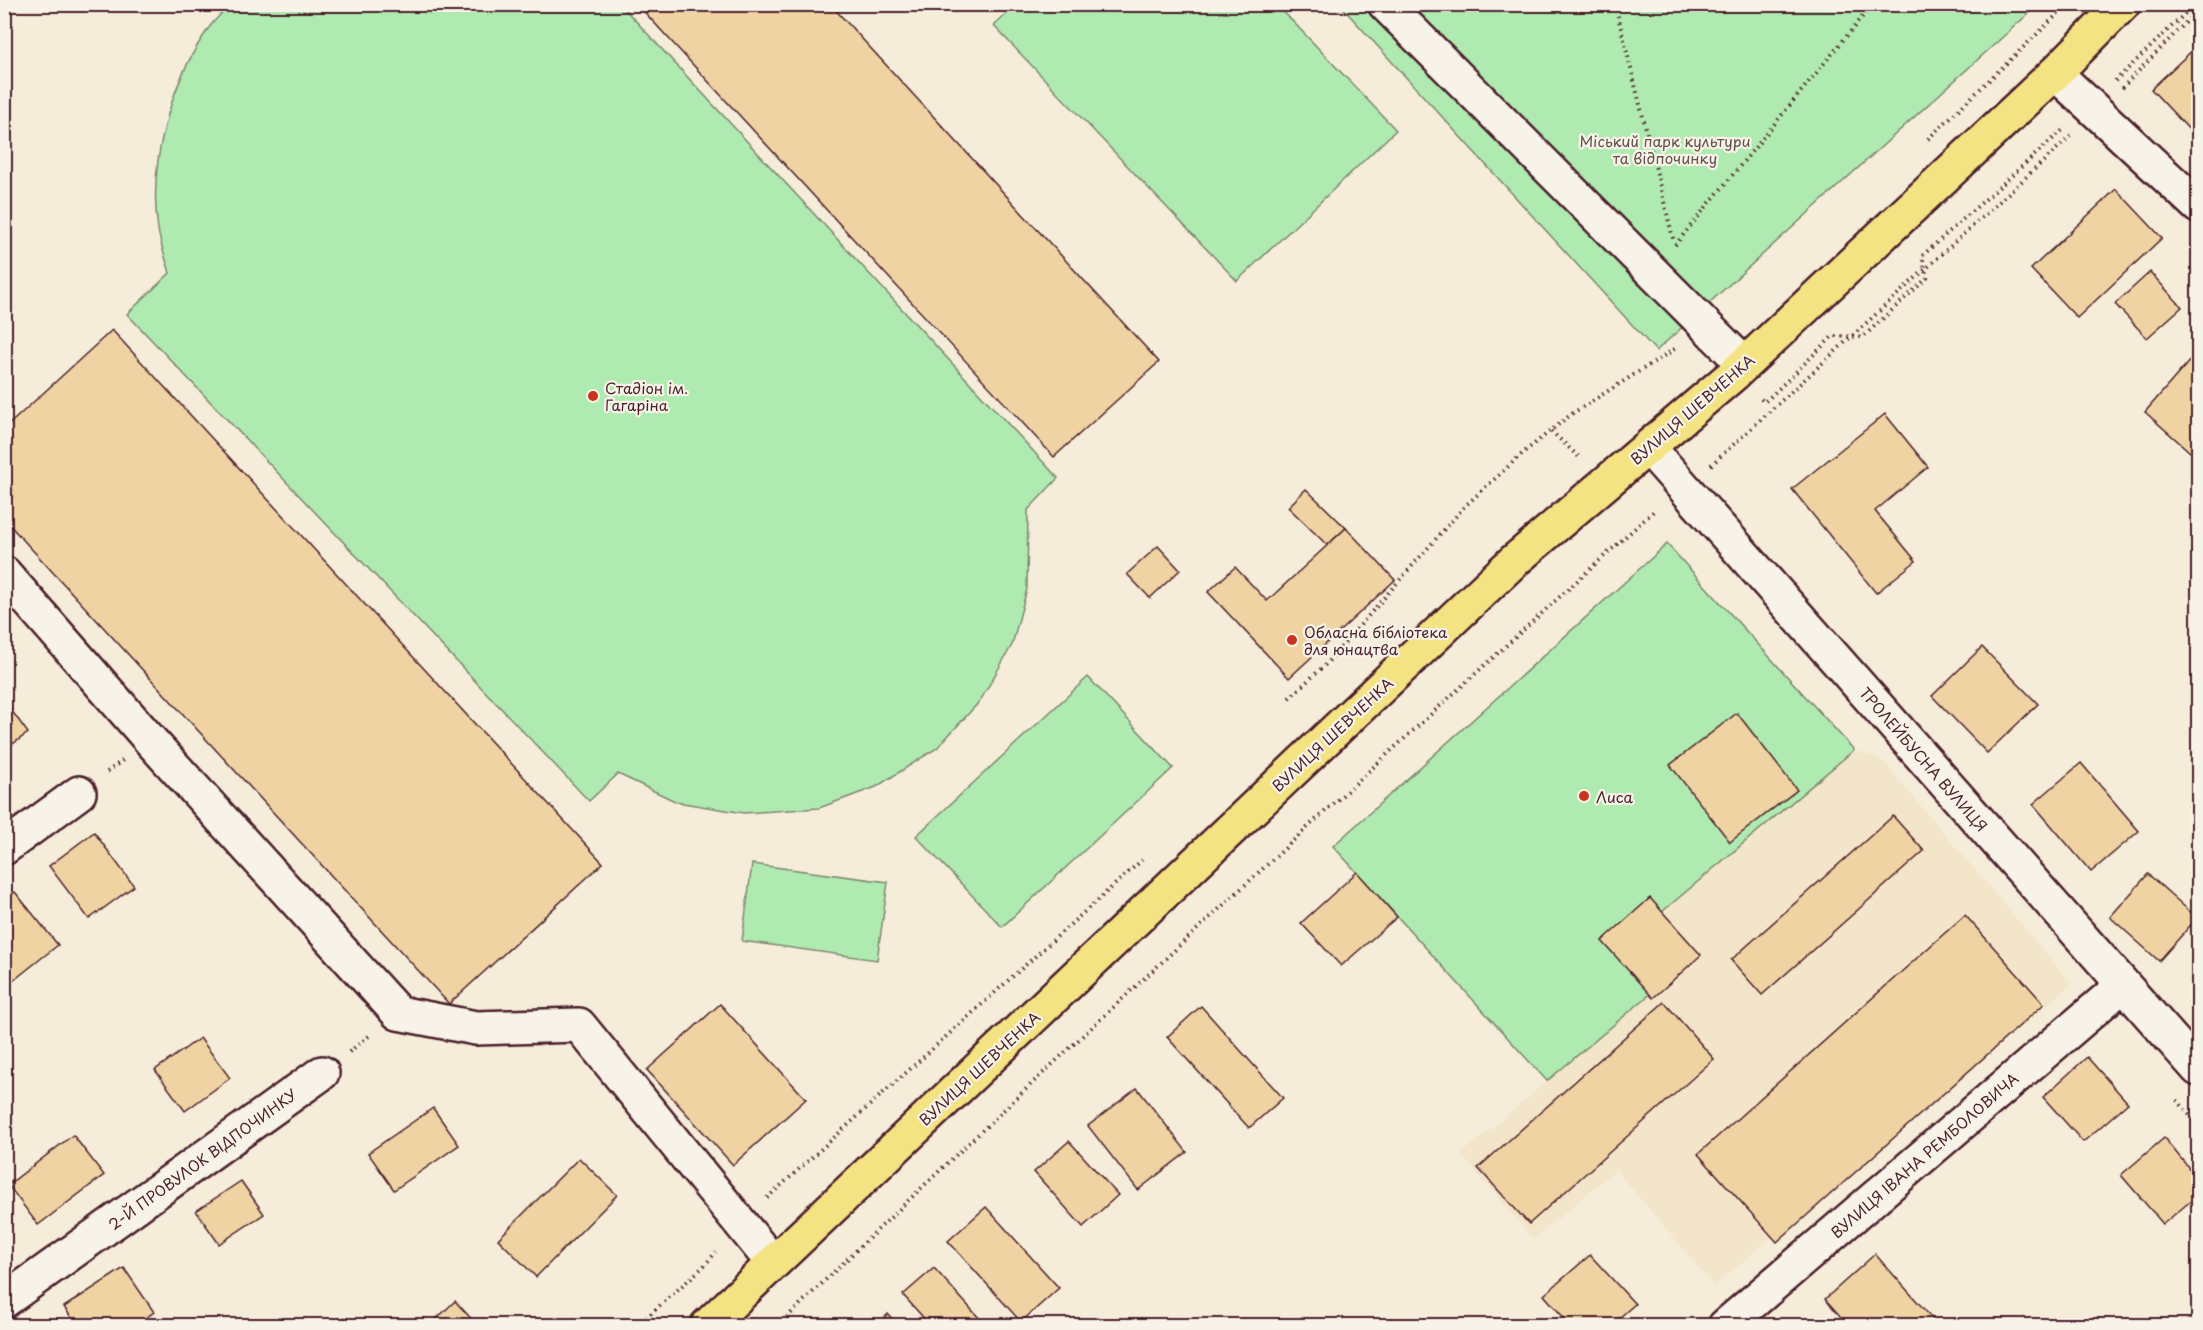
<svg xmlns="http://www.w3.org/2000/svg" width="2203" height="1330" font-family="'Playpen Sans',sans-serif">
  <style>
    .built { fill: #f3e5ca }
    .green { fill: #afebb0; stroke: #7c856e; stroke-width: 1.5 }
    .building { fill: #efd3a3; stroke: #4a1f2b; stroke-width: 1.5 }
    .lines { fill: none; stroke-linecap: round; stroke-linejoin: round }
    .minor-casing { stroke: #4a1f2b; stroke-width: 38 }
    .major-casing { stroke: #4a1f2b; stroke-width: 38 }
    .path { stroke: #4a1f2b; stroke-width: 4; stroke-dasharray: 1.5 4.5; stroke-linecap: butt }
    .minor { stroke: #f7f3e8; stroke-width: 33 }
    .major { stroke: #f4e382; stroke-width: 33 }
    .poi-dot { fill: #c8321e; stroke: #f7f3e8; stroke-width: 2 }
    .labels { text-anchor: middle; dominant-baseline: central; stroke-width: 4.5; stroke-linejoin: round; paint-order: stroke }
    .park-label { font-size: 15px; fill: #63524c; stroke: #f7f3e8 }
    .poi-label { font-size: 15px; fill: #4a1f2b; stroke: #f7f3e8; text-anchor: start }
    .street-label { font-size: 15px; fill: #4a1f2b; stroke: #f7f3e8 }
  </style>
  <rect width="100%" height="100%" fill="#f5edda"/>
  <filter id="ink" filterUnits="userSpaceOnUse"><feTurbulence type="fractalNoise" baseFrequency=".0167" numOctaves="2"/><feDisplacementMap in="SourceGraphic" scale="12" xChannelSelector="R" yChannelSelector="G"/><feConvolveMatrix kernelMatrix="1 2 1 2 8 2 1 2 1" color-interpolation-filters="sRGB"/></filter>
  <g filter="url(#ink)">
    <polygon class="built" points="1854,750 1882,760 2072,984 1714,1286 1616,1170 1533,1239 1461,1154 1667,980 1631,938"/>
    <g class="green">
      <polygon points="1017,4 1277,5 1396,130 1237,281 994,26"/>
      <path d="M 230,5 L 621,5 L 1058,478 L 1028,510 L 1027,589 L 1012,645 L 980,701 L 937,748 L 876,787 L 819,808 L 744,813 L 677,802 L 618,774 L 589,801 L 127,314 L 170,273 C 166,259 160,244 158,229 C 148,165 170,85 206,32 C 212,22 222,13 230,5 Z"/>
      <polygon points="1340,5 2038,5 1656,351"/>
      <polygon points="1667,544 1854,750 1631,938 1667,980 1547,1081 1333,846"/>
      <polygon points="1088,677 1173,768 1002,927 916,836"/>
      <polygon points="752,864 888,882 877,960 742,941"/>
    </g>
    <g class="building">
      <polygon points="637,4 830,4 1159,362 1054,457"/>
      <polygon points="2198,45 2198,139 2151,89"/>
      <polygon points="2116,189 2162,238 2077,318 2031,269"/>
      <polygon points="2150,272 2182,307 2147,338 2115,304"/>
      <polygon points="112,330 603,863 449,1004 4,519 4,429"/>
      <polygon points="2198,351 2198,459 2145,412"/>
      <polygon points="1885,414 1928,467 1875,511 1916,561 1876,593 1792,489"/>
      <polygon points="1306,489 1346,528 1327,545 1288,507"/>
      <polygon points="1346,528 1395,580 1289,678 1208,592 1235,567 1267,601"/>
      <polygon points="1158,546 1180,570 1150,598 1127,574"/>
      <polygon points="1982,647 2038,704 1987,753 1932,696"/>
      <polygon points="4,700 28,733 4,750"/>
      <polygon points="1737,713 1797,790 1730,842 1670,765"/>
      <polygon points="2081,763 2139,831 2091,872 2033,804"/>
      <polygon points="1893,816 1924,851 1762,995 1731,960"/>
      <polygon points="94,832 134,886 89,919 49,866"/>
      <polygon points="1357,872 1397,917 1341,966 1301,923"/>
      <polygon points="2148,874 2197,918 2159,961 2110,917"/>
      <polygon points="15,892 58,945 14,980 4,968 4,900"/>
      <polygon points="1650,898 1701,955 1653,998 1602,941"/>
      <polygon points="1965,915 2044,1004 1777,1242 1698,1154"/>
      <polygon points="1664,1002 1714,1059 1529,1224 1478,1168"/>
      <polygon points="720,1004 806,1099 733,1165 647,1070"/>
      <polygon points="1201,1006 1283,1098 1249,1128 1167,1037"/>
      <polygon points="200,1038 230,1078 185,1111 155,1070"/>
      <polygon points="2087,1057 2128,1103 2083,1142 2043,1097"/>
      <polygon points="1137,1088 1187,1152 1138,1190 1088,1126"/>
      <polygon points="433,1108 459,1145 394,1190 368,1153"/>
      <polygon points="73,1135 104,1175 38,1225 8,1185"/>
      <polygon points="2164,1138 2198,1179 2198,1195 2163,1224 2121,1175"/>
      <polygon points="1069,1141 1118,1195 1083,1227 1034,1172"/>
      <polygon points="579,1158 617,1195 536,1277 498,1239"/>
      <polygon points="241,1181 264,1214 219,1244 196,1211"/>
      <polygon points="986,1207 1059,1288 1021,1322 948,1241"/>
      <polygon points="1875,1254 1939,1326 1849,1326 1825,1299"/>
      <polygon points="1590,1255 1635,1304 1610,1326 1571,1326 1544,1295"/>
      <polygon points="124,1268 154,1312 134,1326 77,1326 64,1307"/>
      <polygon points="934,1268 980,1319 972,1326 931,1326 903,1295"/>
      <polygon points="455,1301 478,1326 429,1326"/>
      <polygon points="888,1314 898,1326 876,1326"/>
    </g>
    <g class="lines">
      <g class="minor-casing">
        <g id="minor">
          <polyline points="1385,4 1744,364"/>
          <polyline points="2055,73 2198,206"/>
          <polyline points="1649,448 2198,1069"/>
          <polyline points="4,573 150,740 398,1013 476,1028 579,1025 773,1263"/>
          <polyline points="4,848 79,793"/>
          <polyline points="4,1301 322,1073"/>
          <polyline points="1725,1326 2123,985"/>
        </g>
      </g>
      <g class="major-casing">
        <polyline id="major" points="707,1326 1514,561 1734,374 2055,73 2123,4"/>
      </g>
      <g class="path">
        <polyline points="1615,4 1674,242"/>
        <polyline points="2115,81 2195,4"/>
        <polyline points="2122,88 2198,10"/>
        <polyline points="1928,139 2061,11"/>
        <polyline points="1675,245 1873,4"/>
        <polyline points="1761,399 1764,402 1768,399 1833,336 1863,337 1927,278 1922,256 2064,129"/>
        <polyline points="1551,431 1581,459"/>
        <polyline points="1711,465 2071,136"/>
        <polyline points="1289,698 1325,665 1464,507 1524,452 1573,413 1678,347"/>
        <polyline points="107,772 123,760"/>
        <polyline points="349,1052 369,1036"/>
        <polyline points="2177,1100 2198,1125"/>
        <polyline points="767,1198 1142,860"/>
        <polyline points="637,1326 703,1267 716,1252"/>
        <path d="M 778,1326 C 1065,1047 1361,778 1656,509"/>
      </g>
      <use href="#minor" class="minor"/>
      <use href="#major" class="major"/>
    </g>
  </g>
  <g class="poi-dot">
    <circle cx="593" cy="396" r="6"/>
    <circle cx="1292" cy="640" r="6"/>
    <circle cx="1584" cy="796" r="6"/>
  </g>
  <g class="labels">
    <g class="park-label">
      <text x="1665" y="140">Міський парк культури<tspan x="1665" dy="17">та відпочинку</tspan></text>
    </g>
    <g class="poi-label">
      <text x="605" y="387">Стадіон ім.<tspan x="605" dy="17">Гагаріна</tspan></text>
      <text x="1304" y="631">Обласна бібліотека<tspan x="1304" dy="17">для юнацтва</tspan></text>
      <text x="1596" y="796">Лиса</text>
    </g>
    <g class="street-label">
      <text transform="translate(1692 409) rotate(-41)">ВУЛИЦЯ ШЕВЧЕНКА</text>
      <text transform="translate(1332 734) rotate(-43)">ВУЛИЦЯ ШЕВЧЕНКА</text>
      <text transform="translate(1924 759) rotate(49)">ТРОЛЕЙБУСНА ВУЛИЦЯ</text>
      <text transform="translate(979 1068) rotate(-43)">ВУЛИЦЯ ШЕВЧЕНКА</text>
      <text transform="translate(1924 1155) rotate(-41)">ВУЛИЦЯ ІВАНА РЕМБОЛОВИЧА</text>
      <text transform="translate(202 1159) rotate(-36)">2-Й ПРОВУЛОК ВІДПОЧИНКУ</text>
    </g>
  </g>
  <rect width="2203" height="1330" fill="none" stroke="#f7f3e8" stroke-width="24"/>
  <rect x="12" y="12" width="2179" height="1306" fill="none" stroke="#4a1f2b" stroke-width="2" filter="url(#ink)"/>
</svg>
